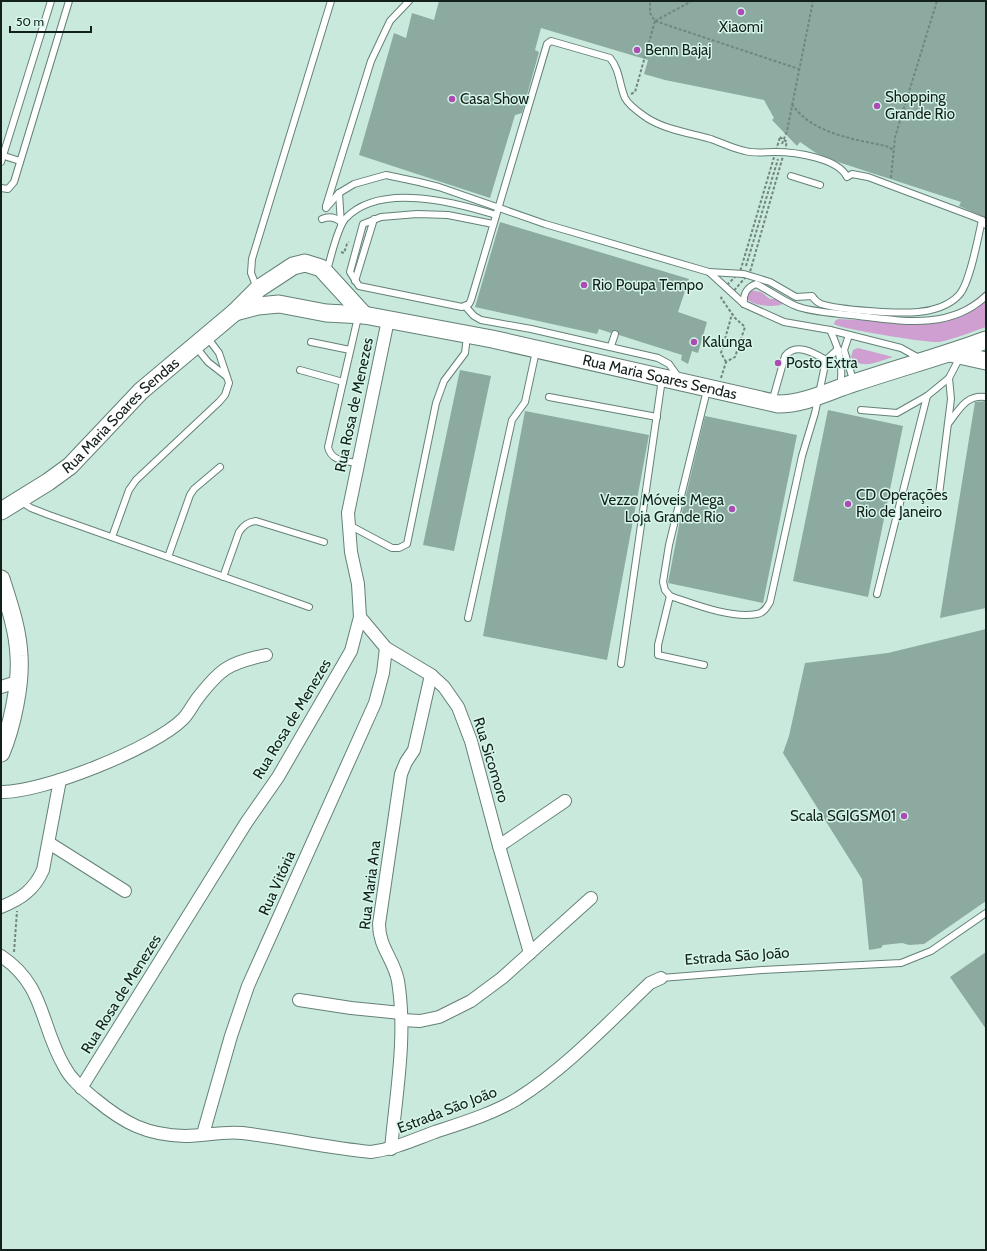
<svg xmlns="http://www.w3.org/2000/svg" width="987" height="1251" font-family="Cabin,sans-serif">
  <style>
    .green { fill: #ce9fd0 }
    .building { fill: #8caa9f }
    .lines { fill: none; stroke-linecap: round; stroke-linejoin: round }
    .service-casing { stroke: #648176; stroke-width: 8 }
    .minor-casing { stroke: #648176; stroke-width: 14 }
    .secondary-casing { stroke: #648176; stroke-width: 19 }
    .path { stroke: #71877e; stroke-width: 2; stroke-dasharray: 3 2; stroke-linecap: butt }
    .service { stroke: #fff; stroke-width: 6 }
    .minor { stroke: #fff; stroke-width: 12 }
    .secondary { stroke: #fff; stroke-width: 17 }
    .poi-dot { fill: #ab4bb3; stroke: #d6f6ea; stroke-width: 1.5 }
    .labels { text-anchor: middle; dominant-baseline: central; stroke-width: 3; stroke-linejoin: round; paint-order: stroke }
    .poi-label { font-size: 15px; fill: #14201b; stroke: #d6f6ea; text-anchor: start }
    .street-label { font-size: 15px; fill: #14201b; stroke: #d6f6ea }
  </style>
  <rect width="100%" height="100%" fill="#c9e9dd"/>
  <g class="green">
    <path d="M 750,290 L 761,292 L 770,299 L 779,299 L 783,304 C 774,308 750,306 746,297 Z"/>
    <path d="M 986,290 L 986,327 C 971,332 955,339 939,342 C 928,343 840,329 834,324 L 835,321 L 838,319 C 891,321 945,331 986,290 Z"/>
    <path d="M 858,348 L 893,357 C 879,361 861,371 851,357 L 853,350 Z"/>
  </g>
  <g class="building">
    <polygon points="439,1 986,1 986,218 959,206 961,202 838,162 816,153 800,142 797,146 772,120 774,118 764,100 665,80 644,74 648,60 541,28 535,50 539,52 522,113 515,115 490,198 359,155 394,33 406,38 412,13 434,20"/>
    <polygon points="500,222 689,279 678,312 707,322 698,353 692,351 688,364 681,360 682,355 619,335 616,330 611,333 599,329 597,334 475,307"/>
    <polygon points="460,370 491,376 454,551 423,545"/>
    <polygon points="986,401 986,608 940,618 975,402"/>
    <polygon points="828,410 903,426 868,597 793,581"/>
    <polygon points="525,411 649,435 607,660 483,636"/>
    <polygon points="705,416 797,435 763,603 668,583 680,520"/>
    <polygon points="986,629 986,901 924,944 909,945 902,943 883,945 881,948 869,950 862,879 783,753 789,736 805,663 888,653"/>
    <polygon points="986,952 986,1029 950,977"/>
  </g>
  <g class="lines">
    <g class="service-casing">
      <g id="service">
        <polyline points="1,155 20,161"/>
        <polyline points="1,162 51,1"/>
        <polyline points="791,176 820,185"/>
        <polyline points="1,188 8,189 14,182 69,1"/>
        <polyline points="339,193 341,224"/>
        <polyline points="326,206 371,61 390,21 409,1"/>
        <polyline points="326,208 339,193 354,184 386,175 419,182 439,187 545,224 709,272 744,304 784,322 830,330 901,348 919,358"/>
        <path d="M 322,219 C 329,216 335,217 341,222"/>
        <path d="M 493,224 L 448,215 L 417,214 L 381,217 L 363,224 L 350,272 L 359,286 L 462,307 L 469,304 L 471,300 L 547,44 L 551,41 L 610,58 C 620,70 619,84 625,98 C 629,106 640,113 647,118 C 666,130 690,133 711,139 C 722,143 734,149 745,151 C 756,154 765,152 775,152 C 795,152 838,158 847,177 L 852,174 L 868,177 L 972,216 L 982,220 L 986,225"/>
        <path d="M 327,271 C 330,259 338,228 345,219 C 379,182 454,202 496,215"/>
        <path d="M 709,272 L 744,274 L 770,282 L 796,297 L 812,296 C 814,299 816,302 821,304 C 839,310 898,314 918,312 C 932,311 949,306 959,295 C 970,283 978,238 982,220"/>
        <polyline points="355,281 374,219"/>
        <polyline points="257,288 251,273 252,259 331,1"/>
        <path d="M 744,304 C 743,294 746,288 756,284 C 769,290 783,301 796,306 C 811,312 834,313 850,315 C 897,320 948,332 986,296"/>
        <polyline points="465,306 474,316 481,320 531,329 658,358 669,364 679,378"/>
        <path d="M 830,330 C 839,348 844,366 840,386"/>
        <polyline points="849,335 844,350 854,383"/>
        <polyline points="311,342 350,350"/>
        <polyline points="611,346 615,334"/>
        <polyline points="196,347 208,362 226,376"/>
        <polyline points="300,370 343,382"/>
        <path d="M 707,390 L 669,545 L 663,582 L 665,590 L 670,596 C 694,604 731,619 757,614 C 764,613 767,607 770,602 L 802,456 L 815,413 L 826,360 L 838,349"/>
        <polyline points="549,397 657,417"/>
        <path d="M 772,402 L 785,356 C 796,342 814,353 826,360"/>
        <polyline points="861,410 897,413 927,396 949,378 960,357"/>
        <path d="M 948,424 C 959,410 966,394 986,397"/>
        <path d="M 357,463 C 345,461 331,461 328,447 L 358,317"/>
        <polyline points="939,495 951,399 949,378"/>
        <polyline points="20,501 31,508 49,515 309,607"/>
        <polyline points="349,525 392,548 399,548 407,544 436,403 444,381 465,353 467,336"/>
        <polyline points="112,537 129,490 136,480 219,402 225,395 229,383 219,353 207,337"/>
        <polyline points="168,557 190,495 194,489 220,467"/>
        <path d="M 223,577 L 239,532 C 244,525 248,522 256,521 L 324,542"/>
        <polyline points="877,594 927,396"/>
        <polyline points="670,596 658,645 658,655 704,665"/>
        <polyline points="468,618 512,420 525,402 536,351"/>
        <polyline points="621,664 662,379"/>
        <polyline points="661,978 762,970 901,963 931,951 986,913"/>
      </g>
    </g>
    <g class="minor-casing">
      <g id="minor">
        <polyline points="360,617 386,648 431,675 444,687 458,707 471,741 499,846 530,953"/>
        <polyline points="1,687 17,682"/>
        <path d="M 1,792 C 42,793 154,748 183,719 C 188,714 192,706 197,699 C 220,669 228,663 266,655"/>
        <polyline points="49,843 125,891"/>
        <polyline points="499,846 565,801"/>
        <path d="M 1,907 C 21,899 34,890 43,870 L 60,780"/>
        <path d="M 1,956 C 45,985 40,1025 64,1066 C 71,1080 83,1089 95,1099 C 124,1123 146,1135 185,1136 C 204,1136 223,1131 242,1133 C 285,1138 328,1148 371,1152 C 394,1149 413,1140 435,1132 C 462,1123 492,1114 517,1099 C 566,1068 608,1023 650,983 L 661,978"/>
        <polyline points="299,1000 351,1008 401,1013"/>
        <polyline points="402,1020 420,1021 439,1017 471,1001 502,978 591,898"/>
        <polyline points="81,1088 246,823 278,777 351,651 360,617 358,584 351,552 348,513 388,320"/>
        <polyline points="203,1134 231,1036 248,986 375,703 383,673 386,648"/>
        <path d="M 391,1149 C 396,1094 407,1036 398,981 C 394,959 379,948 379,924 L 401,774 L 406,762 L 414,750 L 431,675"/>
      </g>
    </g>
    <g class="secondary-casing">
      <g id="secondary">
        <path id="s1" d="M 235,312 L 258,306 L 279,304 L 326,313 L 364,315 L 492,339 L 778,404 C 805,404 829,391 854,383 C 898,368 943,356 986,340"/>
        <polyline points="950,353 986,361"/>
        <path id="s2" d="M 1,511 L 48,482 L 70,466 L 141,391 L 235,312 L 258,289 L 293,266 L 305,263 L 321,268 L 364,315"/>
        <path d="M 1,579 C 9,604 18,630 19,656 C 21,684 12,727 1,753"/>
      </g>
    </g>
    <g class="path">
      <polyline points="655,21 799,69"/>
      <polyline points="655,21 692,1"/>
      <polyline points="631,94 635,92 655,21 650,13 650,1"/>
      <path d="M 792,104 C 812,134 854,139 886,146 L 894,150"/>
      <polygon points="780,137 787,142 750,272 731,294 725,287 740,272"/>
      <polyline points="782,144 787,131 813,1"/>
      <polyline points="891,178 895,137 937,1"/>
      <polyline points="341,252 344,253 347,244 349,242"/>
      <polyline points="746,266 778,159"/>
      <polyline points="726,362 721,353 732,314"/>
      <polyline points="721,378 726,362 735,357 745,327 735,318 721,298 723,296"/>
      <polyline points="14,952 17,911"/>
    </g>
    <use href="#service" class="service"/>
    <use href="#minor" class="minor"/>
    <use href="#secondary" class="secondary"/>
  </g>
  <g class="poi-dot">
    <circle cx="741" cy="12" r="4"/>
    <circle cx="637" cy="50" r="4"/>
    <circle cx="452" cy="99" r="4"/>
    <circle cx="877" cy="106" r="4"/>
    <circle cx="584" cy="285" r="4"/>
    <circle cx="694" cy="342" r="4"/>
    <circle cx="778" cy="363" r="4"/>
    <circle cx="848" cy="504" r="4"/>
    <circle cx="732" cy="509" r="4"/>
    <circle cx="904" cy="816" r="4"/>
  </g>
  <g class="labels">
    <g class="poi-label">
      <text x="741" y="27" text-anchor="middle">Xiaomi</text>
      <text x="645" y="50">Benn Bajaj</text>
      <text x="885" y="97">Shopping<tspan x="885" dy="17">Grande Rio</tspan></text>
      <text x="460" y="99">Casa Show</text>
      <text x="592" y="285">Rio Poupa Tempo</text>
      <text x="702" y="342">Kalunga</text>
      <text x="786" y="363">Posto Extra</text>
      <text x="856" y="495">CD Operações<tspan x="856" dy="17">Rio de Janeiro</tspan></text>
      <text x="724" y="500" text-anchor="end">Vezzo Móveis Mega<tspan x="724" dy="17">Loja Grande Rio</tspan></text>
      <text x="896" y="816" text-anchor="end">Scala SGIGSM01</text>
    </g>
    <g class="street-label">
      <text stroke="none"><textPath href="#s1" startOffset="433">Rua Maria Soares Sendas</textPath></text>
      <text transform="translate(354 405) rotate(-78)">Rua Rosa de Menezes</text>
      <text stroke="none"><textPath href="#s2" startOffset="154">Rua Maria Soares Sendas</textPath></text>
      <text transform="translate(292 719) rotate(-59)">Rua Rosa de Menezes</text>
      <text transform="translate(491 760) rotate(73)">Rua Sicomoro</text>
      <text transform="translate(277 883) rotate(-66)">Rua Vitória</text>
      <text transform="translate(370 885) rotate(-83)">Rua Maria Ana</text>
      <text transform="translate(737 956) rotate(-4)">Estrada São João</text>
      <text transform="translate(121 994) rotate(-58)">Rua Rosa de Menezes</text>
      <text transform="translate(447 1110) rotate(-21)">Estrada São João</text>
    </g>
  </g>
  <rect width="987" height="1251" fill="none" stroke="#14201b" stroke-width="4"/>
  <path d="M10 26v6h81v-6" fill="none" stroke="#14201b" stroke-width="2"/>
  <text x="16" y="26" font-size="12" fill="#14201b" stroke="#d6f6ea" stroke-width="3" paint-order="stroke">50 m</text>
</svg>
